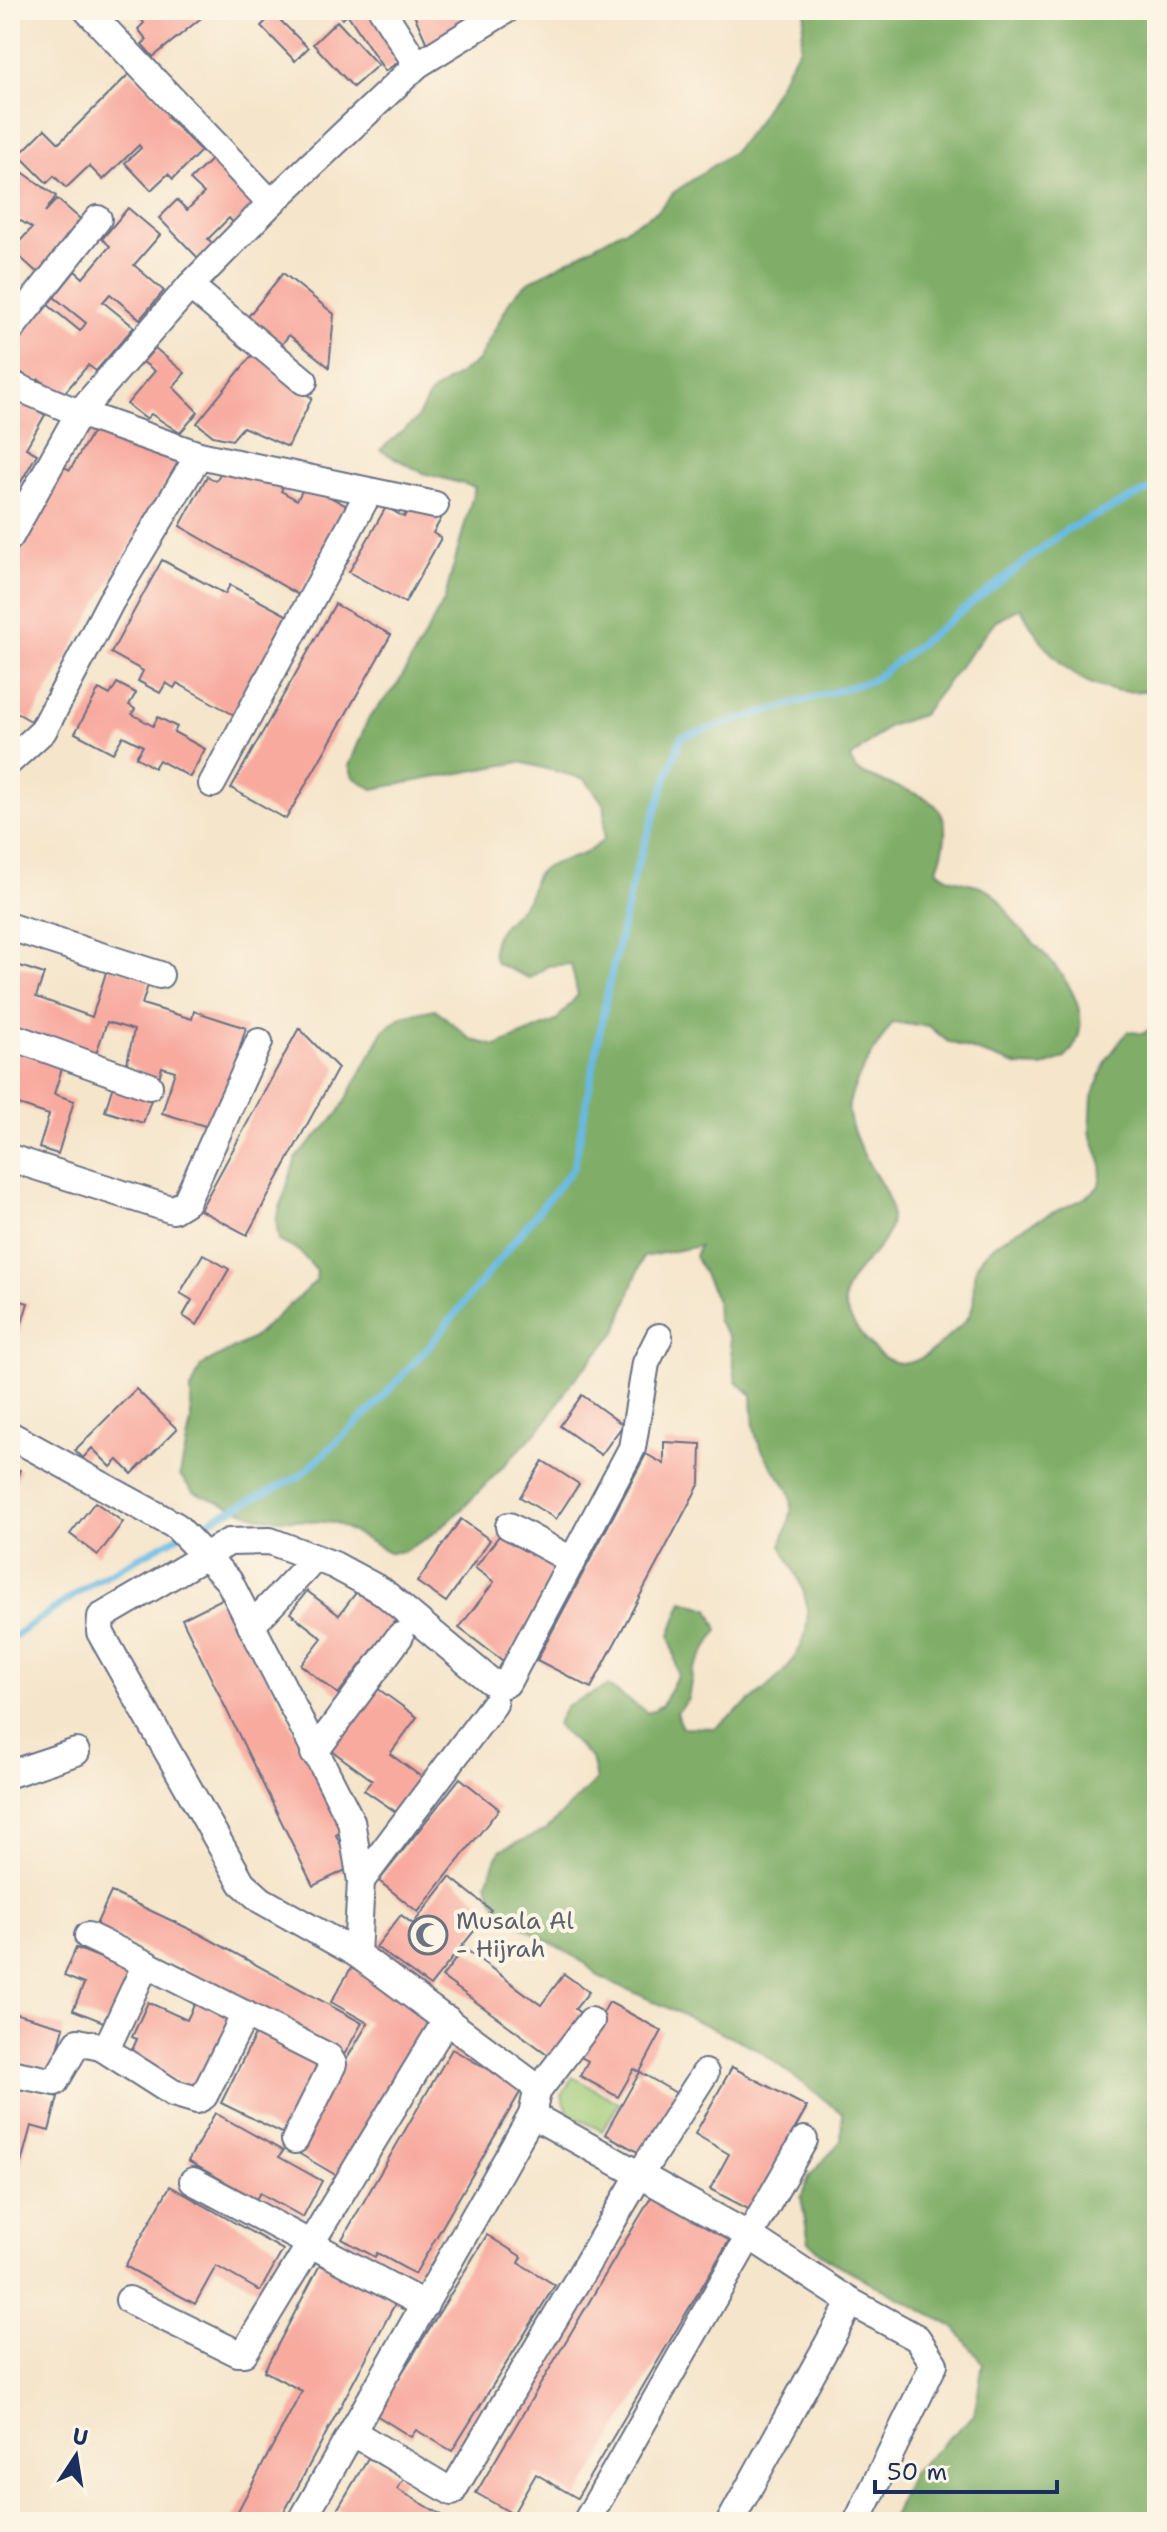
<svg xmlns="http://www.w3.org/2000/svg" width="1167" height="2532" font-family="'Shantell Sans',sans-serif">
  <style>
    .green { fill: #a0ca77; stroke: #5e7c6a; stroke-width: 2 }
    .forest { fill: #80ae68; stroke: #4e6e63; stroke-width: 2 }
    .lines { fill: none; stroke-linecap: round; stroke-linejoin: round }
    .stream { stroke: #68bae4; stroke-width: 7 }
    .building { fill: #f8aa9f }
    .street-casing { stroke: #676f84; stroke-width: 30 }
    .street { stroke: #fff; stroke-width: 26 }
    .labels { text-anchor: middle; dominant-baseline: central; stroke-width: 8; stroke-linejoin: round; paint-order: stroke }
    .worship-label { font-size: 24px; fill: #5b616d; stroke: #fcf5e5; text-anchor: start }
  </style>
  <rect width="100%" height="100%" fill="#fcf5e5"/>
  <filter id="ink" filterUnits="userSpaceOnUse"><feTurbulence type="fractalNoise" baseFrequency=".0125" numOctaves="2"/><feDisplacementMap in="SourceGraphic" scale="16" xChannelSelector="R" yChannelSelector="G"/><feConvolveMatrix kernelMatrix="1 2 1 2 8 2 1 2 1" color-interpolation-filters="sRGB"/></filter>
  <filter id="wash" filterUnits="userSpaceOnUse"><feTurbulence type="fractalNoise" baseFrequency=".006" numOctaves="4" result="noise"/><feDisplacementMap in="SourceGraphic" scale="32" xChannelSelector="R" yChannelSelector="G"/><feGaussianBlur stdDeviation="1.8" result="paint"/><feColorMatrix in="noise" values="0 0 0 0 0 0 0 0 0 0 0 0 0 0 0 0 0 1.4 0 .05"/><feComposite in="paint" operator="in"/></filter>
  <g filter="url(#wash)">
    <rect width="100%" height="100%" fill="#f5e5cb"/>
    <polygon class="green" points="573,2077 619,2103 602,2131 569,2114 562,2095"/>
    <path class="forest" d="M 806,10 L 1157,10 L 1157,689 C 1089,702 1051,664 1021,608 L 996,620 L 922,715 L 889,726 L 850,759 L 856,770 C 907,798 968,787 937,869 C 950,885 975,879 991,892 C 1004,903 1010,919 1022,931 C 1053,962 1108,1015 1064,1059 L 1042,1067 L 1019,1066 L 947,1041 L 929,1026 L 892,1023 C 877,1047 855,1076 849,1104 C 846,1121 862,1152 870,1166 C 880,1183 891,1196 891,1216 C 892,1253 840,1270 845,1305 C 848,1320 861,1335 871,1346 C 899,1377 924,1361 948,1337 C 955,1331 964,1324 969,1316 C 981,1295 964,1276 985,1254 C 999,1239 1033,1222 1052,1213 C 1070,1204 1086,1201 1099,1186 L 1102,1165 L 1090,1132 L 1092,1097 L 1107,1059 L 1128,1031 L 1143,1034 L 1157,1023 L 1157,2522 L 891,2522 L 912,2472 L 974,2415 L 983,2364 L 955,2328 L 827,2259 L 809,2242 L 801,2197 L 809,2177 L 841,2141 L 842,2113 L 756,2048 L 598,1976 C 571,1946 524,1936 497,1905 C 492,1899 490,1889 487,1882 L 500,1850 L 546,1830 L 596,1780 L 591,1758 L 556,1725 L 566,1706 L 608,1686 L 648,1713 L 662,1705 L 678,1674 L 670,1634 L 683,1601 L 709,1609 L 718,1630 L 693,1670 L 688,1699 L 677,1712 L 681,1727 L 715,1728 C 755,1695 818,1663 806,1602 C 803,1583 789,1562 781,1545 C 808,1478 778,1492 757,1439 C 752,1426 753,1408 752,1395 L 736,1381 L 729,1337 L 717,1320 L 716,1298 L 695,1256 L 699,1246 L 643,1257 L 616,1332 L 571,1383 L 545,1423 L 462,1509 L 429,1537 L 402,1552 L 389,1552 L 336,1523 L 258,1517 L 193,1492 L 180,1475 L 191,1422 L 191,1390 L 201,1366 L 253,1338 L 316,1281 L 317,1271 L 299,1251 L 279,1241 L 276,1220 L 296,1158 L 338,1114 L 384,1030 L 402,1016 L 435,1009 L 472,1040 L 496,1046 L 556,1021 L 578,995 L 571,964 L 548,966 L 529,978 L 496,963 C 484,933 510,922 526,901 C 534,891 530,876 543,869 C 567,855 580,862 604,839 L 605,806 L 585,779 L 520,762 L 373,789 L 353,777 L 349,766 L 368,719 L 398,684 L 444,601 L 475,487 L 423,473 L 380,450 L 416,420 L 431,393 L 478,361 L 511,299 L 527,283 L 658,211 L 673,193 L 733,152 L 756,124 L 800,47 Z"/>
    <g class="lines">
      <g class="stream">
        <polyline points="190,1530 300,1476 373,1408 431,1344 574,1167 609,984 636,869 681,737 873,680 1066,530 1157,486"/>
        <polyline points="10,1639 97,1580 179,1536"/>
      </g>
    </g>
    <g id="blocks">
      <g class="building">
        <polygon points="147,10 211,10 153,57 142,44 147,40 138,29 144,23 139,16"/>
        <polygon points="335,10 379,10 409,55 385,71 348,15 342,19"/>
        <polygon points="412,10 486,10 427,44"/>
        <polygon points="274,14 308,48 295,61 261,26"/>
        <polygon points="337,21 378,65 353,87 313,44"/>
        <polygon points="131,72 172,112 167,117 201,151 173,179 168,174 151,190 125,163 141,148 139,145 103,180 89,166 66,188 54,176 47,183 19,155 45,129 59,143"/>
        <polygon points="218,153 262,198 235,225 229,218 208,239 216,247 202,262 159,218 177,200 187,210 204,193 190,180"/>
        <polygon points="14,166 56,196 45,212 57,199 85,223 40,275 12,250 32,228 10,214 10,173"/>
        <polygon points="128,208 160,235 134,265 164,291 140,319 110,294 103,302 134,327 96,371 88,365 61,397 39,379 35,384 10,363 10,349 48,305 80,331 86,323 54,297 75,271 83,278 110,246 102,239"/>
        <polygon points="283,273 334,314 329,367 289,335 280,347 246,319"/>
        <polygon points="155,348 185,373 173,387 198,412 180,433 151,414 146,419 127,404 155,371 143,362"/>
        <polygon points="256,350 282,378 312,398 288,447 243,427 232,440 213,436 197,423"/>
        <polygon points="10,395 45,415 26,448 37,454 10,501"/>
        <polygon points="97,424 134,437 178,462 31,721 10,709 10,562 64,467 70,470"/>
        <polygon points="226,463 251,470 283,487 281,491 297,500 306,484 347,506 299,595 180,526 207,476 216,481"/>
        <polygon points="411,503 441,519 433,533 441,538 405,603 349,572 386,507 404,517"/>
        <polygon points="162,560 225,594 230,585 288,616 234,715 177,683 174,688 166,683 160,693 138,681 143,671 111,653"/>
        <polygon points="335,604 391,635 286,819 231,788"/>
        <polygon points="117,683 136,693 129,705 135,709 132,714 153,726 158,717 177,727 174,732 205,749 190,777 159,760 154,768 136,757 143,746 123,736 113,753 75,733 99,689 110,695"/>
        <polygon points="14,964 44,974 36,997 92,1017 108,966 150,979 142,1004 192,1019 194,1011 246,1028 215,1129 162,1113 175,1071 162,1067 158,1082 127,1063 134,1030 107,1022 95,1056 10,1028 10,967"/>
        <polygon points="299,1028 338,1068 247,1235 200,1210"/>
        <polygon points="10,1045 64,1062 54,1094 74,1101 58,1154 39,1148 49,1115 10,1102"/>
        <polygon points="115,1079 154,1091 143,1123 105,1111"/>
        <polygon points="203,1254 229,1269 197,1325 183,1316 192,1300 180,1293"/>
        <polygon points="10,1298 28,1303 11,1360 10,1359"/>
        <polygon points="136,1389 177,1429 132,1474 118,1460 111,1467 92,1448 83,1458 75,1450"/>
        <polygon points="582,1395 623,1425 601,1455 560,1426"/>
        <polygon points="664,1442 701,1444 700,1483 591,1688 537,1660 646,1454 664,1464"/>
        <polygon points="543,1461 579,1484 556,1519 520,1497"/>
        <polygon points="10,1466 20,1470 10,1497"/>
        <polygon points="95,1502 123,1522 98,1555 70,1534"/>
        <polygon points="461,1519 490,1540 446,1602 417,1582"/>
        <polygon points="505,1528 563,1572 506,1663 459,1628 494,1582 475,1568"/>
        <polygon points="362,1585 400,1614 338,1694 301,1665 322,1638 290,1613 307,1591 339,1615"/>
        <polygon points="228,1596 343,1831 336,1835 352,1867 313,1886 182,1619"/>
        <polygon points="377,1688 417,1717 390,1754 427,1781 402,1816 364,1790 372,1780 331,1750"/>
        <polygon points="460,1778 499,1809 418,1912 379,1881"/>
        <polygon points="450,1877 491,1910 430,1986 376,1947 401,1915 413,1924"/>
        <polygon points="111,1892 200,1934 362,2023 344,2055 182,1967 95,1927"/>
        <polygon points="76,1948 133,1971 111,2025 73,2010 84,1984 64,1976"/>
        <polygon points="464,1948 541,2005 564,1974 589,1992 575,2009 586,2017 554,2059 442,1977"/>
        <polygon points="351,1968 434,2016 339,2177 293,2150 368,2023 331,2002"/>
        <polygon points="196,2001 230,2017 195,2091 130,2055 137,2039 132,2037 148,2002 187,2020"/>
        <polygon points="609,2002 662,2031 640,2072 634,2069 618,2097 580,2076 588,2061 579,2056"/>
        <polygon points="10,2012 64,2027 52,2072 10,2060"/>
        <polygon points="257,2031 321,2063 286,2135 221,2103"/>
        <polygon points="452,2049 522,2089 415,2274 377,2253 375,2257 342,2239"/>
        <polygon points="732,2067 807,2107 750,2210 710,2189 729,2154 695,2134"/>
        <polygon points="640,2072 678,2094 643,2155 605,2134"/>
        <polygon points="10,2085 58,2097 49,2131 31,2126 21,2163 10,2160"/>
        <polygon points="215,2113 283,2151 279,2157 322,2181 303,2217 260,2193 256,2199 188,2161"/>
        <polygon points="170,2186 283,2250 260,2291 216,2266 195,2304 125,2266"/>
        <polygon points="653,2194 730,2239 577,2498 536,2474 513,2514 476,2493"/>
        <polygon points="487,2235 522,2257 519,2263 555,2285 452,2451 416,2430 411,2437 376,2415"/>
        <polygon points="322,2261 397,2300 279,2522 232,2522 302,2391 264,2371"/>
        <polygon points="368,2458 404,2479 397,2489 454,2522 346,2522 349,2517 337,2510"/>
      </g>
    </g>
  </g>
  <g filter="url(#ink)">
    <use href="#blocks" fill-opacity="0" stroke="#676f84" stroke-width="2"/>
    <g class="lines">
      <g class="street-casing">
        <g id="street">
          <polyline points="87,10 271,203"/>
          <polyline points="382,10 417,65"/>
          <polyline points="190,286 304,381"/>
          <polyline points="10,330 98,219"/>
          <polyline points="10,384 79,413 199,455 435,505"/>
          <polyline points="10,537 79,413 190,286 271,203 417,65 506,10"/>
          <polyline points="10,761 43,731 111,601 199,455"/>
          <polyline points="212,784 369,492"/>
          <polyline points="10,927 160,975"/>
          <polyline points="10,1036 149,1086"/>
          <polyline points="10,1158 173,1210 186,1202 259,1042"/>
          <polyline points="10,1435 176,1526 229,1581 351,1821 361,1881 357,1954 531,2083 537,2092 532,2115 748,2235 851,2302 917,2338 934,2364 857,2522"/>
          <polyline points="509,1526 573,1561"/>
          <polyline points="251,1626 307,1567"/>
          <polyline points="314,1753 400,1636"/>
          <polyline points="10,1774 76,1752"/>
          <polyline points="361,1881 494,1704"/>
          <polyline points="357,1954 261,1900 242,1883 100,1632 101,1617 229,1542 270,1541 334,1565 382,1591 490,1681 502,1685 507,1683 632,1448 646,1363 659,1337"/>
          <polyline points="146,1964 329,2057 333,2064 295,2140"/>
          <polyline points="101,2047 173,2093 197,2100 204,2096 245,2014"/>
          <polyline points="10,2073 55,2082 78,2042 101,2047 109,2043 146,1964 88,1936"/>
          <polyline points="537,2092 591,2021"/>
          <polyline points="193,2181 425,2305"/>
          <polyline points="129,2300 237,2353 244,2353 447,2019"/>
          <polyline points="354,2433 452,2492 639,2176 705,2073"/>
          <polyline points="301,2522 532,2115"/>
          <polyline points="586,2522 804,2140"/>
          <polyline points="730,2522 851,2302"/>
        </g>
      </g>
      <use href="#street" class="street"/>
    </g>
  </g>
  <defs>
    <g id="mosque-ring" transform="scale(2)"><circle r="9.5" fill="#fcf5e5" stroke="#6b7280" stroke-width="1.5"/><path d="M3.5-4.9A6 6 0 1 0 3.5 4.9A5 5 0 1 1 3.5-4.9Z" fill="#6b7280"/></g>
  </defs>
  <g fill-rule="evenodd">
    <use href="#mosque-ring" x="428" y="1935"/>
  </g>
  <g class="labels">
    <g class="worship-label">
      <text x="456" y="1921">Musala Al<tspan x="456" dy="28">- Hijrah</tspan></text>
    </g>
  </g>
  <rect width="1167" height="2532" fill="none" stroke="#fcf5e5" stroke-width="40"/>
  <g transform="translate(76 2456) rotate(12)" stroke="#fcf5e5" stroke-width="6" paint-order="stroke">
  <path d="M0-6L14 30L0 20L-14 30Z" fill="#1b2f5e"/>
  <text y="-12" font-size="22" font-weight="bold" text-anchor="middle" fill="#1b2f5e">U</text>
  </g>
  <path d="M875 2480v12h182v-12" fill="none" stroke="#1b2f5e" stroke-width="4"/>
  <text x="887" y="2480" font-size="24" fill="#1b2f5e" stroke="#fcf5e5" stroke-width="6" paint-order="stroke">50 m</text>
</svg>
